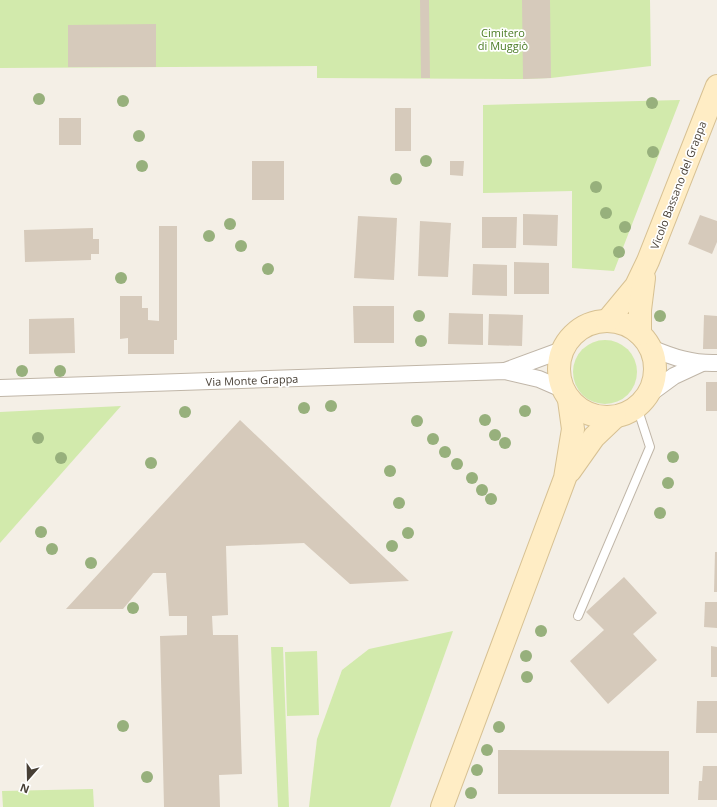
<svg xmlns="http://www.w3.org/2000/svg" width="717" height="807" font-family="'Open Sans',sans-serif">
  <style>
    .green { fill: #d2eaac }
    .building { fill: #d6cabb }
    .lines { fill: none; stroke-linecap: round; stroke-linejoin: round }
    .service-casing { stroke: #c0b6a8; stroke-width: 10 }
    .minor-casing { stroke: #c0b6a8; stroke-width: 18 }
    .secondary-casing { stroke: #d7c193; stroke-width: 24 }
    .service { stroke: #fff; stroke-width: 8 }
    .minor { stroke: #fff; stroke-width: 16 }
    .secondary { stroke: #ffedc5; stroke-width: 22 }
    .tree { fill: #97b07c }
    .labels { text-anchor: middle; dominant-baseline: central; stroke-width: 3.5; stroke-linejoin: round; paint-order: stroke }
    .park-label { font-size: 11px; fill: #4b7c25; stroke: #fff }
    .street-label { font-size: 11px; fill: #473f35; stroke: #fff }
  </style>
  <rect width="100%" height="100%" fill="#f4efe6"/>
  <g class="green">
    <polygon points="0,0 650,0 651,66 551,78 523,79 317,78 317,66 0,68"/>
    <polygon points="680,100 614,271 572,268 572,191 483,193 483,105"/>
    <circle cx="605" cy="372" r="32"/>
    <polygon points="121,406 0,543 0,412"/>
    <polygon points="453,631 390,807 309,807 317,739 342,670 369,649"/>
    <polygon points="271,647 283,647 289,807 278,807"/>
    <polygon points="317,651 319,715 287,716 285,652"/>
    <polygon points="93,789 94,807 3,807 2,791"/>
  </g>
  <g class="building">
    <polygon points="420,0 429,0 430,78 421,78"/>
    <polygon points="522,0 550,0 551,78 523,79"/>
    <polygon points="156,24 156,67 68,67 68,25"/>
    <rect x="395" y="108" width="16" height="43"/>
    <rect x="59" y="118" width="22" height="27"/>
    <rect x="252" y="161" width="32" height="39"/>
    <polygon points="450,161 464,161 463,176 450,175"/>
    <polygon points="523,214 558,215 557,246 523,245"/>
    <polygon points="700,215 717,221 717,242 712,254 688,244"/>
    <polygon points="358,216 397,218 394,280 354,278"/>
    <polygon points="482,217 517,217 516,248 482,248"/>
    <polygon points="420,221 451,223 448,277 418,276"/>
    <polygon points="159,226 177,226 177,340 174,340 174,354 128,354 128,338 120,339 120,296 142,296 142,308 148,308 148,320 159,321"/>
    <polygon points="93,228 93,239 99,239 99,254 91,254 91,260 25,262 24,230"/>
    <polygon points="514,262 549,263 549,294 514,294"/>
    <polygon points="473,264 507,265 507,296 472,295"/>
    <polygon points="353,306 394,306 394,343 354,343"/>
    <polygon points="449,313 483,314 483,345 448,344"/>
    <polygon points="489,314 523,315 522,346 488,345"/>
    <polygon points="704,315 717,316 717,349 703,349"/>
    <polygon points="74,318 75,353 29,354 29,319"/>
    <rect x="706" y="382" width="11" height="29"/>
    <polygon points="240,420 409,581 350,584 304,543 226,546 228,615 212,616 213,635 238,635 242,774 219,775 220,807 164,807 160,636 187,635 187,616 169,616 166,573 153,573 123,609 66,609"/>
    <polygon points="715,552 717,552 717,592 714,592"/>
    <polygon points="624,577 657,613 633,634 657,660 608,704 570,661 604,630 586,612"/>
    <polygon points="705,602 717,602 717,628 704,627"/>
    <polygon points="711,646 717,647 717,677 711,677"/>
    <polygon points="697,701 717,701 717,733 696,733"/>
    <polygon points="498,750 669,751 669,794 498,794"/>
    <polygon points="703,766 717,766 717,800 698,800 699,781 702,781"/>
  </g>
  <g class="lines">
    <g class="service-casing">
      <polyline id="service" points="578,616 650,447 637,407"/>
    </g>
    <g class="minor-casing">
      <g id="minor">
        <path d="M 651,348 C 672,357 693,364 717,363"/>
        <polyline points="505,371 562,350"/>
        <polyline points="0,388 505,371 539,379 562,389"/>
        <polyline points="648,395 674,376 702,363"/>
      </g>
    </g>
    <g class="secondary-casing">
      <g id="secondary">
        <circle cx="607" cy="369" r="48"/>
        <polyline points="607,321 636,286 648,261 717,86"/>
        <polyline points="640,334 640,310 644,278"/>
        <polyline points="570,471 594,437 615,417"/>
        <polyline points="442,807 565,478 573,429 569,400"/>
      </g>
    </g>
    <use href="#service" class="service"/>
    <use href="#minor" class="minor"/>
    <use href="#secondary" class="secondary"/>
  </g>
  <g class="tree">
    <circle cx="39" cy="99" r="6"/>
    <circle cx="123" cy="101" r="6"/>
    <circle cx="652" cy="103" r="6"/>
    <circle cx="139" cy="136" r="6"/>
    <circle cx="653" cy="152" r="6"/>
    <circle cx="426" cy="161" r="6"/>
    <circle cx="142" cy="166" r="6"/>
    <circle cx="396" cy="179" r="6"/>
    <circle cx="596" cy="187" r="6"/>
    <circle cx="606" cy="213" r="6"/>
    <circle cx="230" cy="224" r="6"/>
    <circle cx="625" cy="227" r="6"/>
    <circle cx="209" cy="236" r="6"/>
    <circle cx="241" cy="246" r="6"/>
    <circle cx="619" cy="252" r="6"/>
    <circle cx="268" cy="269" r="6"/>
    <circle cx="121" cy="278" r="6"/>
    <circle cx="419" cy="316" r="6"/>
    <circle cx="660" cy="316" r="6"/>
    <circle cx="421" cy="341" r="6"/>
    <circle cx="22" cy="371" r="6"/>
    <circle cx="60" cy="371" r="6"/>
    <circle cx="331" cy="406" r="6"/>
    <circle cx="304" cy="408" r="6"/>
    <circle cx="525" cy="411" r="6"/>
    <circle cx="185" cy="412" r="6"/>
    <circle cx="485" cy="420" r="6"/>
    <circle cx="417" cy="421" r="6"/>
    <circle cx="495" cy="435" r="6"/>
    <circle cx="38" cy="438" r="6"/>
    <circle cx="433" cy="439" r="6"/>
    <circle cx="505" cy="443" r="6"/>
    <circle cx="445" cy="452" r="6"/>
    <circle cx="673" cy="457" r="6"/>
    <circle cx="61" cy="458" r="6"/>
    <circle cx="151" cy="463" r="6"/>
    <circle cx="457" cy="464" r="6"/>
    <circle cx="390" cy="471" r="6"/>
    <circle cx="472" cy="478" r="6"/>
    <circle cx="668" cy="483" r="6"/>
    <circle cx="482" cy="490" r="6"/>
    <circle cx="491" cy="499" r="6"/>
    <circle cx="399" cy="503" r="6"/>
    <circle cx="660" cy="513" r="6"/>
    <circle cx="41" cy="532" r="6"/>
    <circle cx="408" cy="533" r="6"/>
    <circle cx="392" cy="546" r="6"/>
    <circle cx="52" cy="549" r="6"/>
    <circle cx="91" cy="563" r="6"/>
    <circle cx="133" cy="608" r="6"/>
    <circle cx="541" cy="631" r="6"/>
    <circle cx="526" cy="656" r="6"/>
    <circle cx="527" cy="677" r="6"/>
    <circle cx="123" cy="726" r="6"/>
    <circle cx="499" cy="727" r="6"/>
    <circle cx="487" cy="750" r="6"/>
    <circle cx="477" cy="770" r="6"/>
    <circle cx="147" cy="777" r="6"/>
    <circle cx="471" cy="793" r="6"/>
  </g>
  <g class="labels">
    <g class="park-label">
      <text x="503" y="32">Cimitero<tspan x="503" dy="13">di Muggiò</tspan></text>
    </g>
    <g class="street-label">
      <text transform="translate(678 185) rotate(-69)">Vicolo Bassano del Grappa</text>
      <text transform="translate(252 380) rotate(-2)">Via Monte Grappa</text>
    </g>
  </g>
  <g transform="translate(28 779) rotate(200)" stroke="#ffffff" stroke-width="3" paint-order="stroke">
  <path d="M0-3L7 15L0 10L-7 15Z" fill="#473f35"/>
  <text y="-6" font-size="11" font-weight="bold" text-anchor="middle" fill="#473f35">N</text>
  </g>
</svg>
